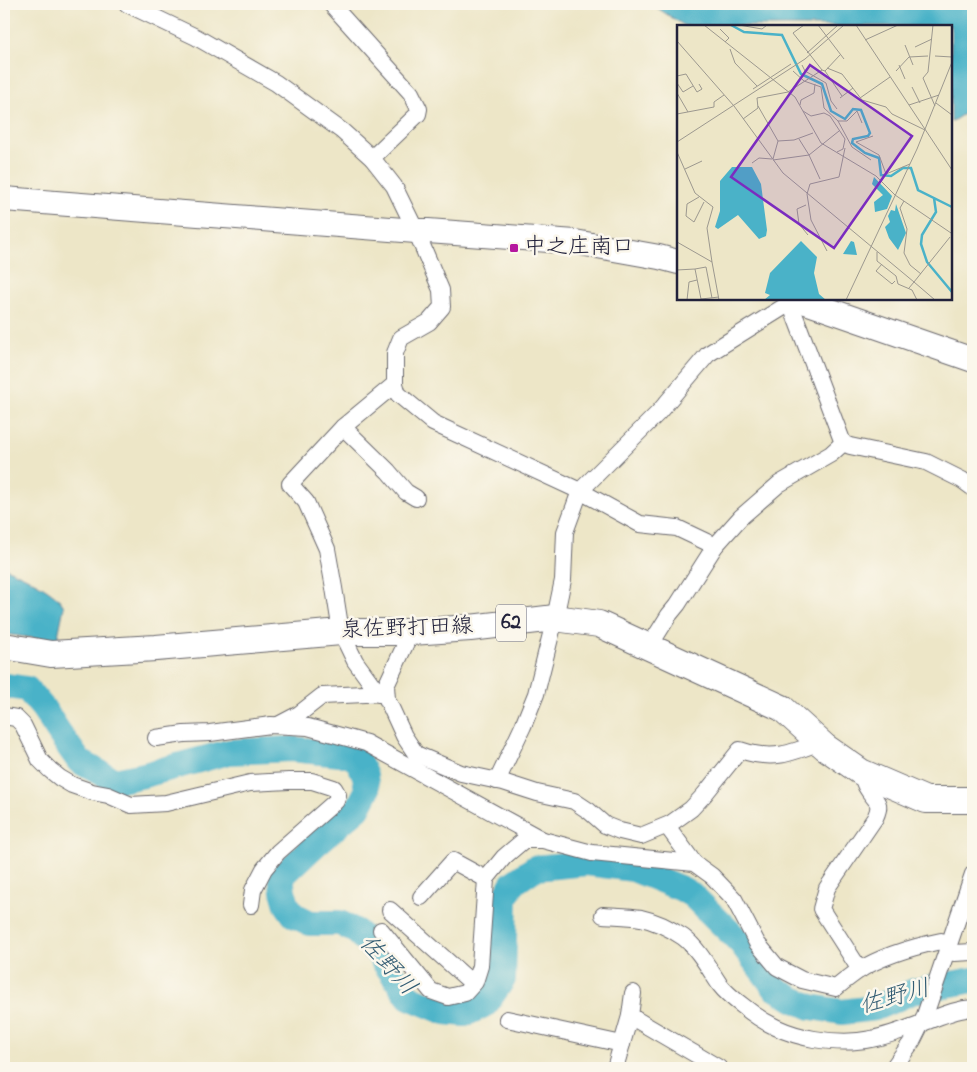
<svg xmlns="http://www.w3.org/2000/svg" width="977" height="1072" font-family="'Indie Flower','Klee One',sans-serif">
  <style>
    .water { fill: #4ab2c8; stroke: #366a82 }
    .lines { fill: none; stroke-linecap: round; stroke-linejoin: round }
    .river { stroke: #4ab2c8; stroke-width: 26 }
    .street-casing { stroke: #69676c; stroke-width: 18 }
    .secondary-casing { stroke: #69676c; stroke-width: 26 }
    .primary-casing { stroke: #69676c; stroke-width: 28 }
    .street { stroke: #fff; stroke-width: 16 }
    .secondary { stroke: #fff; stroke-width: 24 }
    .primary { stroke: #fff; stroke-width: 26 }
    .poi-dot { fill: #b5179e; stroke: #fbf7ec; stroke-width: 2 }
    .labels { text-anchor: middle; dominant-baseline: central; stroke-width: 5; stroke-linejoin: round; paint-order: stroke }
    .shield { fill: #fbf7ec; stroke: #636270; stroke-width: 1 }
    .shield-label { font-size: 21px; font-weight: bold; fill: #22223b }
    .poi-label { font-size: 22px; fill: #22223b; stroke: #fbf7ec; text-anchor: start }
    .street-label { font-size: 22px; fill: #22223b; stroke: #fbf7ec }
    .water-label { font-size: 24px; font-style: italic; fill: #325c73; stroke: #fbf7ec }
    .inset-river { fill: none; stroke: #4ab2c8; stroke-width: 2.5 }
    .inset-road { fill: none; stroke: #9c988f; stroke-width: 1 }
    .view { fill: #7b2cbf; fill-opacity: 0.15; stroke: #7b2cbf; stroke-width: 2.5 }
    .inset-edge { fill: none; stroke: #22223b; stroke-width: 2.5 }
  </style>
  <rect width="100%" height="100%" fill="#fbf7ec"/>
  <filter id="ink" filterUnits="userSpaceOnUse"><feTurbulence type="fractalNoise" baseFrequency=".02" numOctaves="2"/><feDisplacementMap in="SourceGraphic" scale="10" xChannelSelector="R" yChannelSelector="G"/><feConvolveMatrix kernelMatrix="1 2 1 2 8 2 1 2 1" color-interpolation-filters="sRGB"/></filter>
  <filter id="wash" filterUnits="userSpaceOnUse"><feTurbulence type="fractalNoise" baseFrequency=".0096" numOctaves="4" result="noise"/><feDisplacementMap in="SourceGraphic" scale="20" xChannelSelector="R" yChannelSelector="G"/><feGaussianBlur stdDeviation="1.12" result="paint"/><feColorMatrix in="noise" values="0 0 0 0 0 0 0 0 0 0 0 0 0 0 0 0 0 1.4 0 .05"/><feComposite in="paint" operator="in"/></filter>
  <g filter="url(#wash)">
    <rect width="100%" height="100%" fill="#ede6c7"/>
    <g class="water">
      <polygon points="651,4 973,4 973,108 951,122 951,26 685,26"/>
      <path d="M 4,568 L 6,568 C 22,576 57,590 64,607 L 57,641 L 4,634 Z"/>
    </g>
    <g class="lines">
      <polyline class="river" points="4,688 7,686 27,689 43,708 60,734 79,761 115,781 144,775 229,752 291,749 350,755 359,762 365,776 367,791 358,808 315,845 281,877 283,891 287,905 294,915 310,923 340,923 357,932 377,952 409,997 445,1012 465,1014 486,1004 503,979 505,898 512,884 535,868 587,863 633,869 682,889 692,895 741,943 775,988 793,999 811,1007 842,1012 875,1008 914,991 973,980"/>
    </g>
  </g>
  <g filter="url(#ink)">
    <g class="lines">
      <g class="street-casing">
        <g id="street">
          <polyline points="127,4 196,37 276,83 342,131 372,158 394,186 416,231 441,290 442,307 429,322 401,338 395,353 395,384 343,427 290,484 306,502 327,549 334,588 341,632 355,661 379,694"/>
          <polyline points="331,4 411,93 419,109 418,114 372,158"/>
          <polyline points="790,303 843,443 850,446 926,462 962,480 973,488"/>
          <polyline points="395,384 398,394 433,423 580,491 658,413 708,354 790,303 791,299"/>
          <polyline points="343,427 388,471 406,492 416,498"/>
          <path d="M 411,632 L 386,686 L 387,699 L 404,736 L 416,754 L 461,773 L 503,782 L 537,793 L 574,801 L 589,811 L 605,825 L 620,831 L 641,836 L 670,824 L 691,809 L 704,795 L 740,750 C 772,761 790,754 820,742"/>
          <polyline points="649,647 669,615 678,604 715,546 741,517 779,484 831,454 843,443"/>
          <polyline points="4,716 16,718 23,725 40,760 50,770 60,778 72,785 92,792 108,795 131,805 166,803 250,783 289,781 312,781 334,788 338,795 336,801 278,852 264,869 253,890 251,905"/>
          <polyline points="278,725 299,714 322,696 386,693"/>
          <polyline points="156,738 184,734 210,733 271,725 308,727 366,743 541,839"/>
          <polyline points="497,781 523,726 536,694 555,618 563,580 565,532 580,491 640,524 677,528 715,546"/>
          <polyline points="667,826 694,863"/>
          <polyline points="421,897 453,861 486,879"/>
          <polyline points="390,910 473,984"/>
          <path d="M 603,915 C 616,916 629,916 641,918 C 655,921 671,929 683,937 C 699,949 709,969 720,985 C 726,993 735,1000 743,1006 C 765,1024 786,1034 814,1039 C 833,1042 853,1043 871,1039 C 888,1036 906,1029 922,1023 C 939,1017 955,1009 973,1008"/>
          <path d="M 381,930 L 431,991 L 448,997 L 465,993 L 475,982 L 480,966 L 486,879 L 504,857 L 524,840 L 543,840 L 592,853 L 694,863 L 712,876 L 734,899 L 757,943 L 777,967 L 802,980 L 836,988 C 843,982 851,976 858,971 C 883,955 912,947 941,941 L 954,953 L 973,952"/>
          <path d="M 860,970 L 821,909 L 827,888 L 875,818 C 883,801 875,802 867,788 C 864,784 863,778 861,772"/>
          <polyline points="630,1016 719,1068"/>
          <polyline points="507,1019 622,1044"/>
          <polyline points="615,1068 630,1016 633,993"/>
          <polyline points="893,1068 913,1040 924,1018 973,874"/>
        </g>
      </g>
      <g class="secondary-casing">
        <g id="secondary">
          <polyline points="4,199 416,231 428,231 575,242 659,257 678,262"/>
          <polyline points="797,299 973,360"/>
        </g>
      </g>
      <g class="primary-casing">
        <polyline id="primary" points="4,646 51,654 156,648 341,632 411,632 470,628 555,618 599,624 782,708 825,747 861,772 926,800 973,800"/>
      </g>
      <use href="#street" class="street"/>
      <use href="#secondary" class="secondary"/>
      <use href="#primary" class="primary"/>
    </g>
  </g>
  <rect class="poi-dot" x="509" y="243" width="10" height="10" rx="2.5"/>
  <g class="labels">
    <rect class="shield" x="496" y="604.5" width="30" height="37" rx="4"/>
    <g class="shield-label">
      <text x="511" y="623">62</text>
    </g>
    <g class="poi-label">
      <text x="524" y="248">中之庄南口</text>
    </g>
    <g class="street-label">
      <text transform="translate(407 629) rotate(-2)">泉佐野打田線</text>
    </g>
    <g class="water-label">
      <text transform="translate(387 966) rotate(48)">佐野川</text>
      <text transform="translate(895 998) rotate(-15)">佐野川</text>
    </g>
  </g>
  <g transform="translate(677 25)">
    <rect width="275" height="275" fill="#ede6c7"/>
    <path d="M 55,142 L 75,142 L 84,159 L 90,205 L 89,211 L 82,214 L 61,190 L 41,204 L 38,202 L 43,186 L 43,156 ZM 197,152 L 215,171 L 210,184 L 198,187 L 197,177 L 206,170 L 195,159 ZM 219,179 L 229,208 L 221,225 L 212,213 L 208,202 L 213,197 L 211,191 L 214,185 L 218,186 ZM 124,216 L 140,232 L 137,248 L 142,269 L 149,275 L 87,275 L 93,270 L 88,268 L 93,248 ZM 174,216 L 177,217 L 180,230 L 166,229 Z" fill="#4ab2c8"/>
    <path class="inset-river" d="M 54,0 L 67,7 L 105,10 L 124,49 L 145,59 L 154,86 L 168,94 L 176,84 L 184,85 L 193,108 L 191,111 L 176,114 L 175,118 L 188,128 L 202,133 L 204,150 L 214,151 L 226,143 L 234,143 L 241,165 L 275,182M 257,173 L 259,187 L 245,210 L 244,219 L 250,237 L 275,267"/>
    <path class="inset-road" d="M 27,0 L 118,72 L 144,118 L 199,151 L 218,170 L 274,208M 62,0 L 85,4 L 90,0M 127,0 L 116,8 L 145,45 L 148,46 L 163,30M 141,0 L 167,34M 179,0 L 275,145M 256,0 L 251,47 L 246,53 L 258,81M 43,4 L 52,13 L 48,17M 188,15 L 221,0M 0,16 L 57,81 L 106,148 L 237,257 L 232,263M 228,20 L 236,40M 238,22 L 255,14M 53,24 L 58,38 L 80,61M 130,28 L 161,0M 258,31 L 275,32M 125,40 L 128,46 L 149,58 L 154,76 L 160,84M 222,40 L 228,54M 150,43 L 165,49 L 185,75 L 209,82 L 215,89 L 248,105M 116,46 L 127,56 L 144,62 L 147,83 L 161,96 L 170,96 L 180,86 L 185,98M 148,46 L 165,71M 219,46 L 232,32 L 251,31M 0,51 L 9,49 L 20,67 L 25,64 L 22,59M 0,58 L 6,67 L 16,61M 235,62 L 243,78M 76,64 L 114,39M 0,68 L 11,87M 163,73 L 176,63M 183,73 L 213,52M 259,78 L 275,90M 123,80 L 124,75 L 137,68 L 138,59M 232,80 L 262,70M 81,81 L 101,116 L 96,134M 126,86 L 134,91 L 147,88 L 153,91 L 168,114 L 166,124 L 160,127M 0,89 L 37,82 L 37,77 L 47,70M 66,94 L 81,83 L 80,73 L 111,67 L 145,45M 161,96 L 175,122 L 194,135M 196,111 L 179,117 L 202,130 L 209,149 L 233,139M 122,114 L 132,130 L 162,106M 101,116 L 117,115 L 136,108M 0,117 L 128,34 L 167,0M 0,127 L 18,168 L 36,182 L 30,203 L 35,237M 96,135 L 132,130 L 143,154M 75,138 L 82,133 L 95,134M 8,144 L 25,136M 22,172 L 10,179 L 9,191 L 17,197 L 27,177M 227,176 L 223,183 L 230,204 L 227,228 L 233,240 L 244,249M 129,180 L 120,184 L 122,199 L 131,210M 0,217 L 35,237 L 42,275M 150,226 L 134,195 L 130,169 L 133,159 L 162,152 L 168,123M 200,227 L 200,236 L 219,251 L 221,259 L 235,265 L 240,275M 205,239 L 199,246 L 215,259 L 218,256M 18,244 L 29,242 L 35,273M 0,245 L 18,244 L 24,274 L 42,272M 10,275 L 12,257 L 20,255M 169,275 L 240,124 L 275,37M 258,275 L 237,257 L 273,212"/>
    <path class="view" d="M 133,40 L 235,111 L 157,223 L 54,152 Z"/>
    <rect width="275" height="275" class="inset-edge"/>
  </g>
  <rect width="977" height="1072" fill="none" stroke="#fbf7ec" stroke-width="20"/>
</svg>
